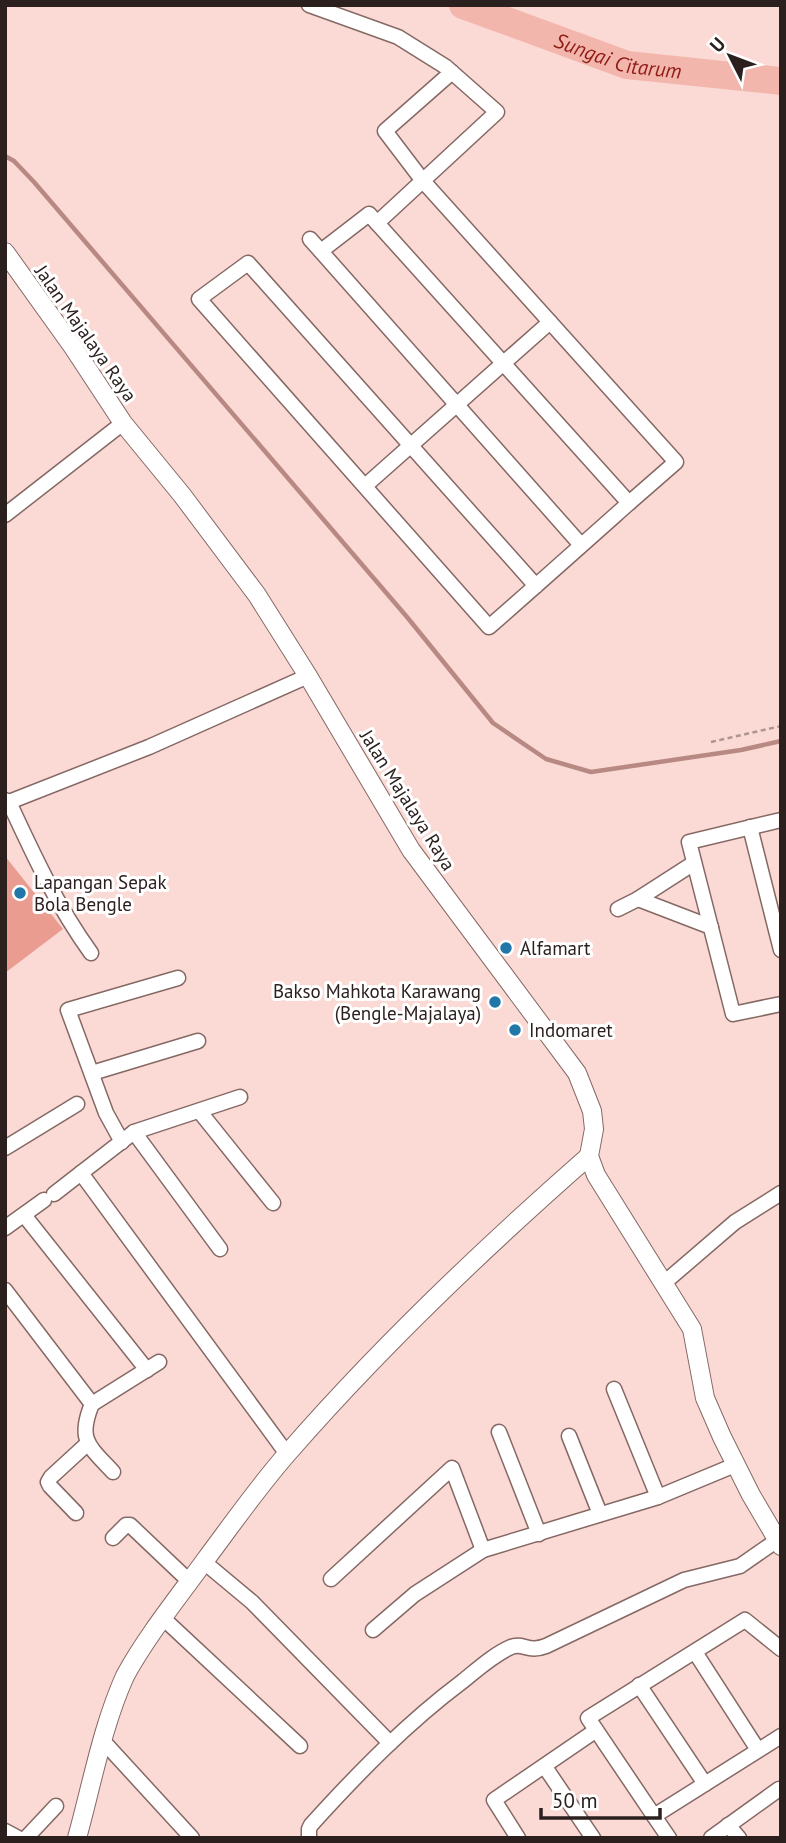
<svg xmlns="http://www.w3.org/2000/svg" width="786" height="1843" font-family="'PT Sans',sans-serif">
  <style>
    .pitch { fill: #eb9c91 }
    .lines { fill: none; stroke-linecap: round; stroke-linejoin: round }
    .stream { stroke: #b78982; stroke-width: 4.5 }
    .river { stroke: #f3b6ac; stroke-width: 28 }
    .minor-casing { stroke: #856864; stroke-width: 17 }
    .tertiary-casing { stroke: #856864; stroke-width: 20 }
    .path { stroke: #ae9592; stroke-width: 2.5; stroke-dasharray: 5 3.5; stroke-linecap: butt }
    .minor { stroke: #fff; stroke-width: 14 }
    .tertiary { stroke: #fff; stroke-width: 18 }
    .poi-dot { fill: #2177a7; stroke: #fff; stroke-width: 2.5 }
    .labels { text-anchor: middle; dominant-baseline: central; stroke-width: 6; stroke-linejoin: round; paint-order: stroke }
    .street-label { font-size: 19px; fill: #2c201f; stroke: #fff }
    .poi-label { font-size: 19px; fill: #2c201f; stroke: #fff; text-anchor: start }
    .water-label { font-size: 21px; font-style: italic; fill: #8f1c16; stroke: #fff }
  </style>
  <rect width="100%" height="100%" fill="#fbdad5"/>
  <polygon class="pitch" points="5,856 63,929 5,973"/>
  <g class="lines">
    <polyline class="stream" points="5,156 14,161 34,182 407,617 493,723 546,759 591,772 741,750 781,741"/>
    <path class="river" id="s1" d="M 463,5 L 627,65 L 781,81"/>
    <g class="minor-casing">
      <g id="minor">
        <polyline points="309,5 398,37 446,67 497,112 377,223 629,503 676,462 423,181 385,131 452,72"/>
        <polyline points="310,239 581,545"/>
        <polyline points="321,251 369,214 377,223"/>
        <polyline points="365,486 550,322"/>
        <polyline points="5,515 123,423"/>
        <path d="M 536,586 L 248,263 L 199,299 L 489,627 C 536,586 583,544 629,503"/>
        <polyline points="5,800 9,802 149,747 308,676"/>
        <path d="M 9,802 C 33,854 57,906 91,953"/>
        <polyline points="781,820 689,842 733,1014 781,1004"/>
        <polyline points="750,827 781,950"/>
        <polyline points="694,863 638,899 711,927"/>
        <polyline points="618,909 638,899"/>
        <polyline points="92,1073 198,1041"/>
        <polyline points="200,1112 273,1203"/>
        <polyline points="134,1132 240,1097"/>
        <polyline points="122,1142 106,1113 68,1010 178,978"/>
        <polyline points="5,1148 77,1104"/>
        <polyline points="54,1194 81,1173"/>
        <polyline points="24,1215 147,1370"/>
        <polyline points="5,1228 44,1200"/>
        <polyline points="220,1249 134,1132 81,1173 287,1454"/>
        <polyline points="664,1283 735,1222 781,1193"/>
        <polyline points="5,1290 92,1404"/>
        <polyline points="614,1389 658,1497"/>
        <polyline points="499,1432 539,1534"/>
        <polyline points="569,1436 600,1514"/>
        <path d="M 113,1472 C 89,1446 77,1440 92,1404 L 159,1362"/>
        <polyline points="76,1513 50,1486 48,1482 51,1477 87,1444"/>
        <polyline points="113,1538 126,1525 130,1525 189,1581"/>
        <polyline points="204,1562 252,1602 390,1743"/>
        <polyline points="331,1579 452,1468 483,1550"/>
        <polyline points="164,1619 300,1746"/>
        <polyline points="373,1630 415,1594 483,1550 658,1497 735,1465"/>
        <polyline points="695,1652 758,1750"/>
        <polyline points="639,1685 705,1784"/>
        <polyline points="103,1741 192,1838"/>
        <polyline points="545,1767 593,1838"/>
        <polyline points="654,1816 588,1718 745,1620 781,1649"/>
        <polyline points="728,1825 739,1838"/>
        <polyline points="5,1831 18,1838"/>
        <polyline points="26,1838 56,1806"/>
        <path d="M 309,1838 L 309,1829 L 311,1825 C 358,1773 407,1723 463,1681 C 478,1669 493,1655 511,1647 C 523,1642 528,1653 546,1646 L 684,1580 L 740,1566 L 776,1541"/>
        <polyline points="518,1838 494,1800 595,1731"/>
        <polyline points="669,1838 654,1816 781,1736"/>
        <polyline points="711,1838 779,1789 781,1791"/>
      </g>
    </g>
    <g class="tertiary-casing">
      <g id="tertiary">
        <polyline points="5,252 73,347 123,423 182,495 257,595 308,676 411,850 577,1073 592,1111 594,1129 589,1156 596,1175 692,1329 705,1398 722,1437 751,1495 781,1546"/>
        <path d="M 77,1838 C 92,1784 102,1727 125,1676 C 146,1637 180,1595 206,1559 C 233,1523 258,1487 287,1454 C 380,1347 483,1249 589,1156"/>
      </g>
    </g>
    <polyline class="path" points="711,742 781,726"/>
    <use href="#minor" class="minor"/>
    <use href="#tertiary" class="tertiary"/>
  </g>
  <g class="poi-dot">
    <circle cx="20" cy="893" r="7"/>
    <circle cx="506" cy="948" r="7"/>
    <circle cx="495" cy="1002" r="7"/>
    <circle cx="515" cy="1030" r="7"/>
  </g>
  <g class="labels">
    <g class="street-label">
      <text transform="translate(86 333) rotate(55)">Jalan Majalaya Raya</text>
      <text transform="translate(408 800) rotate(58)">Jalan Majalaya Raya</text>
    </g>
    <g class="poi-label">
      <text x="34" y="882">Lapangan Sepak<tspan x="34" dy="22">Bola Bengle</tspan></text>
      <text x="520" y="948">Alfamart</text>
      <text x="481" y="991" text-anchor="end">Bakso Mahkota Karawang<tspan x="481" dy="22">(Bengle-Majalaya)</tspan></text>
      <text x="529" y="1030">Indomaret</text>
    </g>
    <g class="water-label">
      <text stroke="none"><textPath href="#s1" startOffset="164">Sungai Citarum</textPath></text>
    </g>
  </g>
  <rect width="786" height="1843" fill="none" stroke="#2c201f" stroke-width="14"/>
  <g transform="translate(730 56) rotate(312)" stroke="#ffffff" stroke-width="5" paint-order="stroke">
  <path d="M0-5L12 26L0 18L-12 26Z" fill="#2c201f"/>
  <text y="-10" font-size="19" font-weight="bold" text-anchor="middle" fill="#2c201f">U</text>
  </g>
  <path d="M541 1808v10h119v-10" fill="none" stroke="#2c201f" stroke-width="3.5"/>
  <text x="552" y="1808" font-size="21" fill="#2c201f" stroke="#ffffff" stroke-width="5" paint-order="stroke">50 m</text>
</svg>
